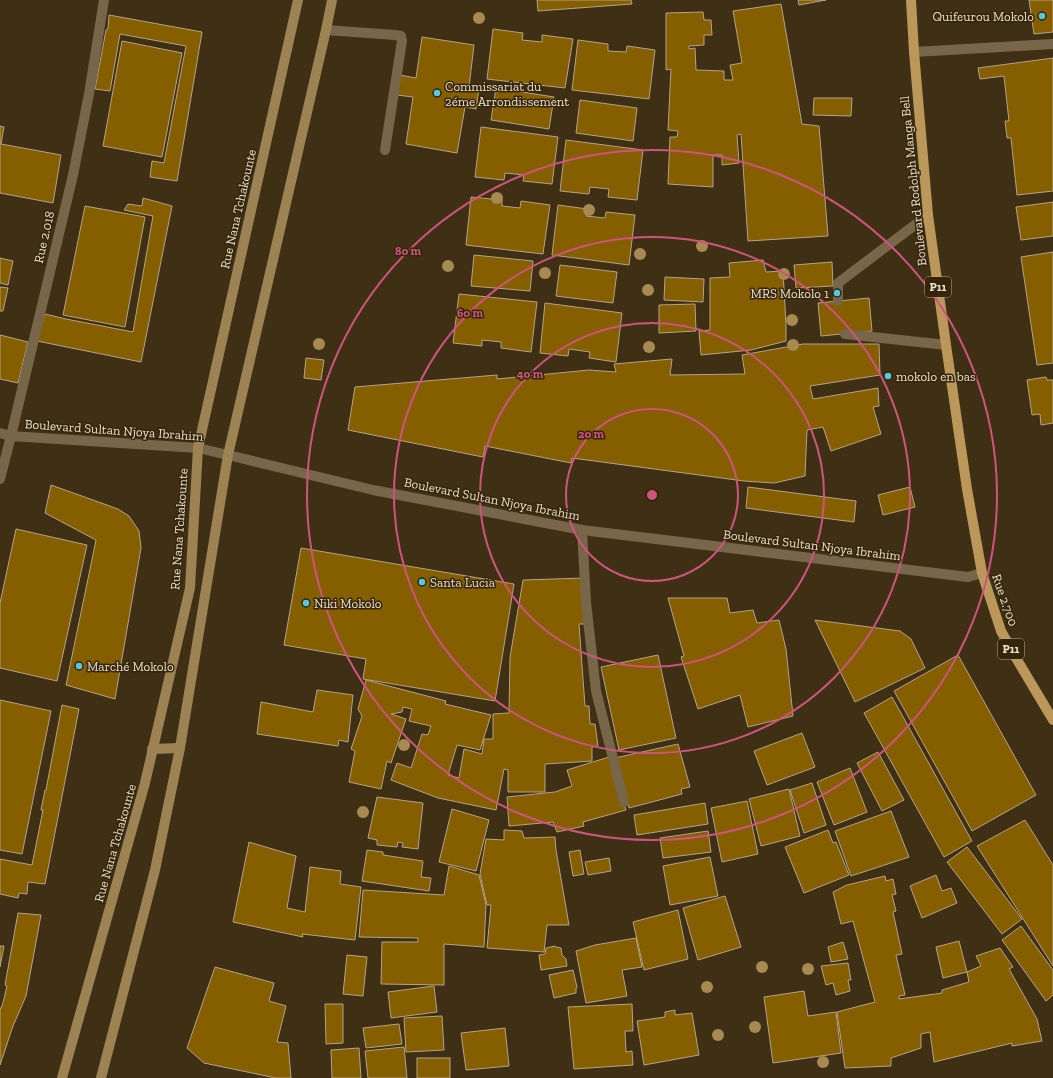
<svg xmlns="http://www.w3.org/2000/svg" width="1053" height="1078" font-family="'Zilla Slab',serif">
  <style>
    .building { fill: #855e00; stroke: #b6a486 }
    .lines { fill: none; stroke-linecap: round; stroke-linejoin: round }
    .service { stroke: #776649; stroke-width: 10 }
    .minor { stroke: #776649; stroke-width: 10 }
    .tertiary { stroke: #776649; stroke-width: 10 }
    .secondary { stroke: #9d8253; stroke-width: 10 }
    .primary { stroke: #bb985a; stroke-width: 10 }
    .tree { fill: #a88952 }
    .ring { fill: none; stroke: #ce547e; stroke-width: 2 }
    .poi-dot { fill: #56c9e1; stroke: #35260a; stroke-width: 1.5 }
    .labels { text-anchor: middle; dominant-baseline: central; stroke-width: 3; stroke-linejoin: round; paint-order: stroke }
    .shield { fill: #35260a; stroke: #b3a895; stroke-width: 1 }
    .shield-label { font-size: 12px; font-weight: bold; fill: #e9dfd0 }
    .poi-label { font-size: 13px; fill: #e9dfd0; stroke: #35260a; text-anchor: start }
    .street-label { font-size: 13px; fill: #e9dfd0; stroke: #35260a }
    .centre { fill: #ce547e; stroke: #35260a; stroke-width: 2 }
    .ring-label { font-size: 12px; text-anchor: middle; font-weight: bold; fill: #ce547e; stroke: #35260a; stroke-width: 3; stroke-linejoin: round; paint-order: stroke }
  </style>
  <rect width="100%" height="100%" fill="#3f3015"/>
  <g class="building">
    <polygon points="537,0 631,0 632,4 538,11"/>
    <polygon points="798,0 826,0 799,5"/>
    <polygon points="1029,0 1053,0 1053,32 1034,34"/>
    <polygon points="781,4 802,124 819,126 828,236 748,241 741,134 737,135 739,163 722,165 722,155 713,155 713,187 668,184 670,137 677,137 678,131 668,130 671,69 666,70 666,13 703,12 704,20 711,20 712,35 704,35 704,45 689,46 689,49 695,48 696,70 724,71 724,80 733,80 730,65 742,63 733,11"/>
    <polygon points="109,15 202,32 177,181 150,177 152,161 164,163 186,46 120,34 110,91 95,89 106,30 108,29"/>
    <polygon points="493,29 523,33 522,40 542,42 542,35 573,39 565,88 487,79"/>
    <polygon points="422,37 474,45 469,87 479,89 476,109 465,107 457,153 406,144 413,97 397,95 400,75 416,78"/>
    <polygon points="578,40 608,44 608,51 626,52 627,46 655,50 649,99 572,90"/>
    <polygon points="122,41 182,53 162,157 103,146"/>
    <polygon points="1053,58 1053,191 1017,195 1011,138 1007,138 1005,121 1009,121 1004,76 980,79 978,68"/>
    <polygon points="496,88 554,97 549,129 491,120"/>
    <polygon points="814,98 852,98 851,116 813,115"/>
    <polygon points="580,100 637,108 633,141 576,133"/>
    <polygon points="0,126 4,127 1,144 61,155 53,203 0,193"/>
    <polygon points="481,127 558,137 552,184 523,181 524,175 505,173 504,180 475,177"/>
    <polygon points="566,140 643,150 637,200 608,197 609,189 590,187 589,194 560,191"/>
    <polygon points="471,197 502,200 502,206 520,208 521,201 550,205 543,254 466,245"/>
    <polygon points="143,198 172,206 141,362 37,341 45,314 66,319 133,332 153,216 124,210 128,204 142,206"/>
    <polygon points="1053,202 1053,236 1021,240 1016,207"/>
    <polygon points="558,205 587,209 586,216 605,218 606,212 635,215 629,265 552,255"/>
    <polygon points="85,206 145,217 125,327 63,315"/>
    <polygon points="1053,252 1053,363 1037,365 1021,257"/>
    <polygon points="474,255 533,261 530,291 471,286"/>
    <polygon points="0,258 13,261 8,285 0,283"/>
    <polygon points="763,260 766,272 783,271 786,324 786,341 751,350 701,355 699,331 710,330 710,278 730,277 729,263"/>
    <polygon points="832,262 833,286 796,288 794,265"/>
    <polygon points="560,265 617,272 613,303 556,296"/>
    <polygon points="665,277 704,279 703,302 664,300"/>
    <polygon points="0,287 8,288 3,311 0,311"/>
    <polygon points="459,294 537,302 531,352 501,348 501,342 482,340 482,346 453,343"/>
    <polygon points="869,298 872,331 821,336 818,303"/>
    <polygon points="545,303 622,313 616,362 589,358 590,352 569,349 568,356 540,353"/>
    <polygon points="695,304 696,331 659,333 659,305"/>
    <polygon points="0,335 28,342 18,383 0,379"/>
    <polygon points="803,344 879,344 880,375 810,386 813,399 878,388 879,406 873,407 881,434 831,451 823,427 807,430 805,476 774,483 744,481 572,458 571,463 485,446 483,457 348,430 355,387 497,375 497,379 589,370 616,372 614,364 672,359 670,375 745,374 742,355"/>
    <polygon points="306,358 324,360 321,380 304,378"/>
    <polygon points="1046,377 1047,380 1053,380 1053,423 1041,425 1040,414 1032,415 1027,380"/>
    <polygon points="51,485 118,509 129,516 139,531 141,548 115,699 66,685 96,540 45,513"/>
    <polygon points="748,487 856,501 854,522 746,508"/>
    <polygon points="910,487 915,507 883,515 878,495"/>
    <polygon points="16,529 87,545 57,681 0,668 0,603"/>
    <polygon points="301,548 514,584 495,701 363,679 366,659 284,645"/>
    <polygon points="584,578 584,624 579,624 585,706 589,706 590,724 595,724 598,746 592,747 592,761 545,764 545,792 508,792 508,770 504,769 496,810 438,798 391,780 397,763 411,768 422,734 428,735 431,726 409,721 412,709 403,707 402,712 391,714 406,719 391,763 387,761 381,789 349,782 355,751 351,749 362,716 358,709 366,680 446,701 445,704 491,715 480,750 457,745 448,775 459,778 464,749 482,754 484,739 493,739 493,714 509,713 510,657 523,580"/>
    <polygon points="668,598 727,598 730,613 753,610 757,623 779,620 786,649 793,716 748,727 740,695 698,709 681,657 684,656"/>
    <polygon points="815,620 900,631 911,639 925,668 855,702"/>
    <polygon points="658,655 676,738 619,750 601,667"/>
    <polygon points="958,655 1036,795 972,831 894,691"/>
    <polygon points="317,690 353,695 348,742 339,740 338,746 257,734 261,702 313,712"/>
    <polygon points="892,697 972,841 944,857 864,713"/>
    <polygon points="0,700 51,711 22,854 0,850"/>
    <polygon points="62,705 79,709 45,884 28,882 27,894 19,893 18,898 0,894 0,859 32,865 43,810 41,810 45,790 46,790"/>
    <polygon points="802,733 815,767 767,785 754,751"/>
    <polygon points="678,744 690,787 681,789 682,794 629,808 615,758"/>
    <polygon points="878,752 904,800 882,811 857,763"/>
    <polygon points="609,757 626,810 583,822 584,826 557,832 553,822 509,826 507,797 555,792 572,786 567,770"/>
    <polygon points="850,768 867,812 834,825 817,782"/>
    <polygon points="812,783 826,825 804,833 790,790"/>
    <polygon points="789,789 800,836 761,846 749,799"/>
    <polygon points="377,797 423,803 418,849 402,847 403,843 398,842 397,847 377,845 377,840 368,838"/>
    <polygon points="747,801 758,854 722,862 711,808"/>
    <polygon points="705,803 708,824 637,835 634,815"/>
    <polygon points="452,809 489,820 476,871 439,862"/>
    <polygon points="891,811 909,857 851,876 835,831"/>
    <polygon points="1025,820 1053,865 1053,966 977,846"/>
    <polygon points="504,830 522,831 524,838 555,837 556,850 569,925 547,925 544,952 487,948 491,905 487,905 480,874 486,839 504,840"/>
    <polygon points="828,830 833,843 836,842 849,875 804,893 785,847"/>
    <polygon points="708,831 711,852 663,858 660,838"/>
    <polygon points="249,842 296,856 287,908 305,912 310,867 341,871 340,884 361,887 355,940 302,934 303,937 233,922"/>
    <polygon points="967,847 1022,919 1002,934 947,862"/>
    <polygon points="367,850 383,852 383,855 423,861 421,877 431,878 429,891 362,881"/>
    <polygon points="580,850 584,874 573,876 569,852"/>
    <polygon points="710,857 718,896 670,905 663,866"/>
    <polygon points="609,858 611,871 588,875 585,862"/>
    <polygon points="449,866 479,875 486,905 484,947 444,944 444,985 381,984 382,942 418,942 418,938 359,937 363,890 444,895"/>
    <polygon points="936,875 942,891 951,888 957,903 922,918 910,886"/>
    <polygon points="885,876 886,881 893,879 896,894 892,895 896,911 893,912 902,954 896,955 905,995 899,996 899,999 942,993 942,990 969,982 967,972 981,966 976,956 1000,948 1013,967 1009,969 1037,1019 1042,1041 1012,1046 1012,1043 934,1062 930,1032 921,1034 921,1048 891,1058 891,1066 845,1068 837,1012 875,1002 853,921 841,924 833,892 847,885"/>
    <polygon points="725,896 741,947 698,960 683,908"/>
    <polygon points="678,910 688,959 644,970 633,922"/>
    <polygon points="18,913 41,915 26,996 13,1026 0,1065 0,1010 3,1003 7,986 5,985"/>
    <polygon points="1021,926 1053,970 1053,995 1046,1001 1002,940"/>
    <polygon points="636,938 642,967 622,970 627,996 586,1003 576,951 595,945"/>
    <polygon points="959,941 967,972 943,978 936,947"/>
    <polygon points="843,942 848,959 831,962 828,947"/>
    <polygon points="0,946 4,946 0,967"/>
    <polygon points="555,946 556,947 561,948 562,955 566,959 567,966 541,970 539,955 545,954 546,948"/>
    <polygon points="347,955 367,957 363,996 343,994"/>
    <polygon points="848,963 851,980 848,980 850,991 836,995 833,983 826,985 821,966"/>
    <polygon points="215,967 274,983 269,1001 286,1006 277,1042 288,1043 291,1078 276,1078 204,1063 187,1048"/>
    <polygon points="573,970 577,987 576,989 576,993 554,998 549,975"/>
    <polygon points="434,986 437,1012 391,1018 388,992"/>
    <polygon points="804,991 808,1016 836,1012 841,1053 773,1063 764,997"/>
    <polygon points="325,1004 343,1004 343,1043 326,1044"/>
    <polygon points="632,1004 633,1031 625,1031 626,1052 632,1051 633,1065 574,1069 568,1007"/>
    <polygon points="675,1010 675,1015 692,1013 699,1055 644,1065 637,1021 665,1017 665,1012"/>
    <polygon points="442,1016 444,1050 406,1052 404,1018"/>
    <polygon points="399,1024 402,1044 366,1048 363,1028"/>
    <polygon points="505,1028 509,1066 466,1070 461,1033"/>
    <polygon points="404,1047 407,1078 368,1078 365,1051"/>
    <polygon points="359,1048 361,1078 332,1078 331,1050"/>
    <rect x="417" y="1058" width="33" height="20"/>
  </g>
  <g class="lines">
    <g class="service">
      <polyline points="326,30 395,35 401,36 402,41 385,150"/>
      <polyline points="838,301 838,283 928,215"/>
      <polyline points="845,334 946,345"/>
      <polyline points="0,479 11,436"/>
      <polyline points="582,530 586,602 596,691 624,802"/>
    </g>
    <g class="minor">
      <polyline points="914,52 1053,44"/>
      <polyline points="11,436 73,175 89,94 104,0"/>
    </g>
    <polyline class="tertiary" points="0,433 11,436 198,448 228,455 373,490 582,530 968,577 982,573"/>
    <g class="secondary">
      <polyline points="152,749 180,748"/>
      <polyline points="62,1078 145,783 190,588 198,448 298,0"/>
      <polyline points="101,1078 155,870 180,748 228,455 326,30 332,0"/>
    </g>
    <polyline class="primary" points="911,0 914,52 928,215 946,345 967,489 982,573 1001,631 1016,658 1053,720"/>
  </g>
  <g class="tree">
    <circle cx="479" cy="18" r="6"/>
    <circle cx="497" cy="198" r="6"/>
    <circle cx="589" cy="210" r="6"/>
    <circle cx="702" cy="246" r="6"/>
    <circle cx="640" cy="254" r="6"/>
    <circle cx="448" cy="266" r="6"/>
    <circle cx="545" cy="273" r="6"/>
    <circle cx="784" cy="274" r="6"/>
    <circle cx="648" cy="290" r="6"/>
    <circle cx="792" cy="320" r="6"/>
    <circle cx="319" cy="344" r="6"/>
    <circle cx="793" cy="345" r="6"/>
    <circle cx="649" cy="347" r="6"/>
    <circle cx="404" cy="745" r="6"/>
    <circle cx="363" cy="812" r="6"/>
    <circle cx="762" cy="967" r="6"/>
    <circle cx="808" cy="969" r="6"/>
    <circle cx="707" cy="987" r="6"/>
    <circle cx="755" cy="1027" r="6"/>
    <circle cx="718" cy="1035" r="6"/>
    <circle cx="823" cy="1062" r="6"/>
  </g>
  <g class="ring">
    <circle cx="652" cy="495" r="86"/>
    <circle cx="652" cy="495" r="172"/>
    <circle cx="652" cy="495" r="258"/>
    <circle cx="652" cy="495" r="345"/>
  </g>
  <g class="poi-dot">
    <circle cx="1042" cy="16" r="4"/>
    <circle cx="437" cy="93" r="4"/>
    <circle cx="837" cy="293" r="4"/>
    <circle cx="888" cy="376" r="4"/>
    <circle cx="422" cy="582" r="4"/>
    <circle cx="306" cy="603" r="4"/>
    <circle cx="79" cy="666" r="4"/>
  </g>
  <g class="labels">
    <g class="shield">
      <rect x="925" y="277" width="26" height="20" rx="3"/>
      <rect x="998" y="639" width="26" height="20" rx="3"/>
    </g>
    <g class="shield-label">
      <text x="938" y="287">P11</text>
      <text x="1011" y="649">P11</text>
    </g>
    <g class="poi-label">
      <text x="1034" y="16" text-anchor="end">Quifeurou Mokolo</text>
      <text x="445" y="86">Commissariat du<tspan x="445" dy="15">2éme Arrondissement</tspan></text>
      <text x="829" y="293" text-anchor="end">MRS Mokolo 1</text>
      <text x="896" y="376">mokolo en bas</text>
      <text x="430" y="582">Santa Lucia</text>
      <text x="314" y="603">Niki Mokolo</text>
      <text x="87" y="666">Marché Mokolo</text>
    </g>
    <g class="street-label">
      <text transform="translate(913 181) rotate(-96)">Boulevard Rodolph Manga Bell</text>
      <text transform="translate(238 209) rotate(-77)">Rue Nana Tchakounte</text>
      <text transform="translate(44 237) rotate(-77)">Rue 2.018</text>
      <text transform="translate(114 430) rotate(4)">Boulevard Sultan Njoya Ibrahim</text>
      <text transform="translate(492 499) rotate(11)">Boulevard Sultan Njoya Ibrahim</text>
      <text transform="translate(179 529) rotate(-86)">Rue Nana Tchakounte</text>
      <text transform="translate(812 545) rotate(7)">Boulevard Sultan Njoya Ibrahim</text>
      <text transform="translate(1005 600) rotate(71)">Rue 2.700</text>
      <text transform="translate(115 843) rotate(-74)">Rue Nana Tchakounte</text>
    </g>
  </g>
  <circle cx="652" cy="495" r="6" class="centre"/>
  <g class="ring-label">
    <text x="408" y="255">80 m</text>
    <text x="470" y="317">60 m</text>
    <text x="530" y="378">40 m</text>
    <text x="591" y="438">20 m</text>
  </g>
</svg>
